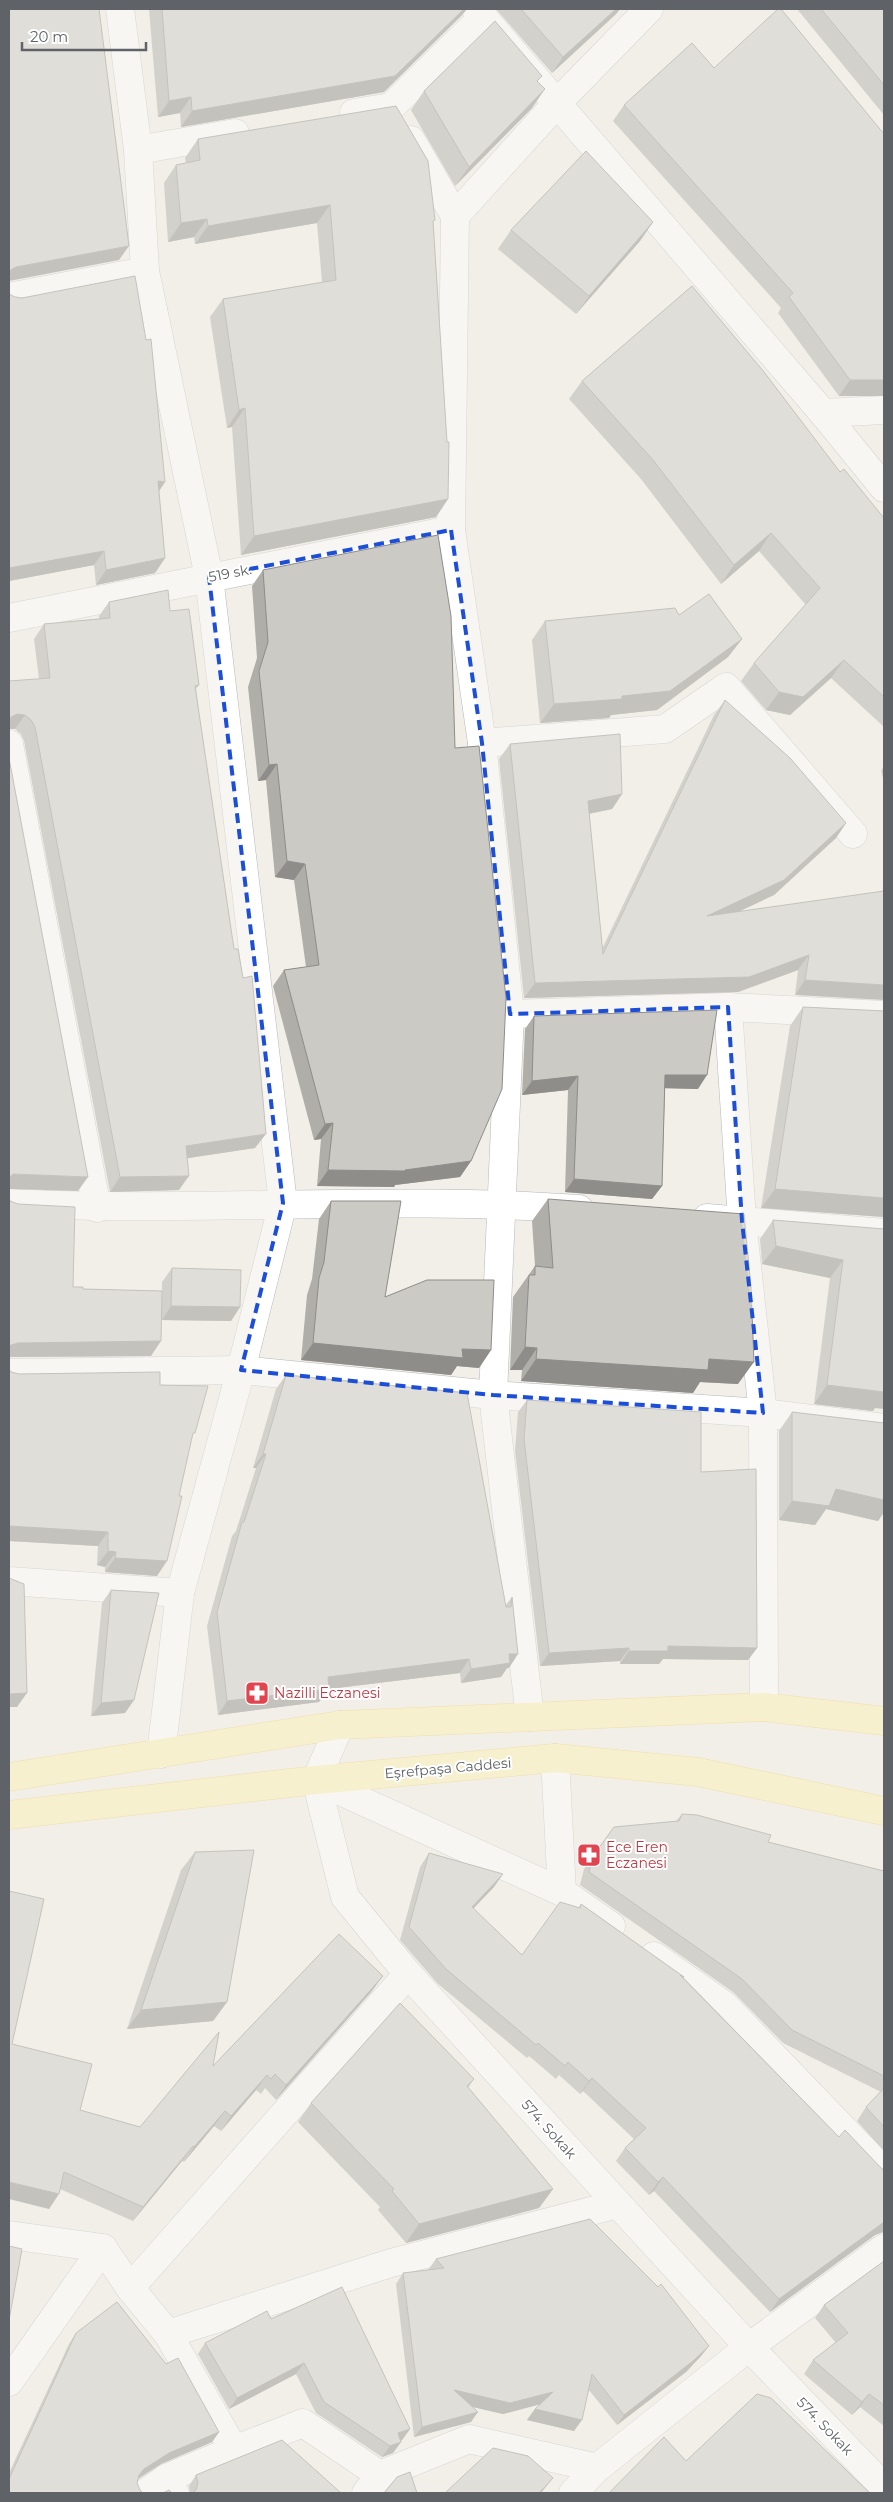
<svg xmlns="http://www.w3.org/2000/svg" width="893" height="2502" font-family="Montserrat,sans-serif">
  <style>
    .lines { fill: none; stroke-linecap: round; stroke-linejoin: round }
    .minor-casing { stroke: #b5b8bc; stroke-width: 29 }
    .tertiary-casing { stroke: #b5b8bc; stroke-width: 29 }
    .primary-casing { stroke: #f2c960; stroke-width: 29 }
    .minor { stroke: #fff; stroke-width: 28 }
    .tertiary { stroke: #fff; stroke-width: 28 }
    .primary { stroke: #fff2af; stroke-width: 28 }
    .wall { fill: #afaea9 }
    .shaded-wall { fill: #8f8d8a }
    .building { fill: #cccac5; stroke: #8f8d8a }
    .marked { fill: none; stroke: #1d4ed8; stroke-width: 4; stroke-dasharray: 10 6; stroke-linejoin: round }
    .labels { text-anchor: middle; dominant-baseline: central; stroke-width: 4; stroke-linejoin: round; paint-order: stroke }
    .street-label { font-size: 14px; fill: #5f6368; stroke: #fff }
    .health-label { font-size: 14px; fill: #be3a42; stroke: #fff; text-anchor: start }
  </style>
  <rect width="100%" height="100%" fill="#f1efe8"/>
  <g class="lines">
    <g class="minor-casing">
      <g id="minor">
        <polyline points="354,113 391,107 483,17"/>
        <polyline points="411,140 455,216 451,530 482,743 510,1014 493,1395 530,1717"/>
        <polyline points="138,150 235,133"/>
        <polyline points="455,216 558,102 649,9"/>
        <polyline points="9,297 145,271"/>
        <polyline points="823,413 884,410"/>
        <polyline points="9,618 451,530"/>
        <polyline points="482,743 665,729 726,687 853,834"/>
        <polyline points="9,744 97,1208"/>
        <polyline points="728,1007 742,1221 763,1413 764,1707"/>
        <polyline points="510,1014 728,1007 884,1015"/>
        <path d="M 9,1203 C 199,1213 389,1195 579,1209"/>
        <polyline points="707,1218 884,1233"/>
        <polyline points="9,1373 241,1370 493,1395 763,1413 884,1428"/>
        <polyline points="9,1581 180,1593"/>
        <polyline points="555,1758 562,1892"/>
        <polyline points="316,1780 562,1892 611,1926"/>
        <polyline points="654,1956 724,2005 884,2171"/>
        <polyline points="9,2235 103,2248 130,2288 168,2334 234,2450 167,2478 175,2493"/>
        <polyline points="130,2288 408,1974"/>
        <polyline points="168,2334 391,2263 618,2204"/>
        <polyline points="9,2382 103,2248"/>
        <polyline points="234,2450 303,2423 380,2475"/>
        <polyline points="145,2493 167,2478"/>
        <polyline points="366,2493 380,2475 469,2439 597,2468"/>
        <polyline points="573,2493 597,2468 749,2347 884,2248"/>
      </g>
    </g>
    <g class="tertiary-casing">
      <g id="tertiary">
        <polyline points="120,9 138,150 145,271 209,577 283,1203 241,1370 180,1593 161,1754"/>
        <polyline points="476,9 823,413 884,488"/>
        <polyline points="340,1725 316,1780 345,1897 408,1974 618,2204 749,2347 884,2487"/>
      </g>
    </g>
    <g class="primary-casing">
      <g id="primary">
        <polyline points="9,1777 340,1725 764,1707 884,1721"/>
        <polyline points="9,1815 316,1780 555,1758 698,1772 884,1811"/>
      </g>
    </g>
    <use href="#minor" class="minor"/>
    <use href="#tertiary" class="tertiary"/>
    <use href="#primary" class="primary"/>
  </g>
  <g class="wall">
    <polygon points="149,9 467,9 462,15 384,92 181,127 180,113 158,117"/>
    <polygon points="496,9 620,9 616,14 552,73"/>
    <polygon points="797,9 884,9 884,115"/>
    <polygon points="714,68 884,134 884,396 839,396 778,313 781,308 613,121 624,105"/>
    <polygon points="538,82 532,108 455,186 411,110 424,91"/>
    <polygon points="198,139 433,223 448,499 436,517 241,555 232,427 227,428 210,317 223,299 322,282 317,223 195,244 194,237 168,242 164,183 176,165 186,163 185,158"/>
    <polygon points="653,222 640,241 576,314 498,249 511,230"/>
    <polygon points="582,381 840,472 884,518 884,727 831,678 790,715 766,710 741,681 754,663 806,605 759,551 721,584 641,479 569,399"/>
    <polygon points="165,482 159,491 165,558 155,573 96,585 94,565 9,581"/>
    <polygon points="263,570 455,748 471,1161 460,1177 395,1185 394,1187 317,1186 321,1139 314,1140 273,986 284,970 306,967 294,880 275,877 266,780 258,781 248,687 257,658 252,586"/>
    <polygon points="109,602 170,611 199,685 196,689 255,1148 187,1158 179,1190 110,1192 24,741 21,734 15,729 39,679 34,639 44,624 99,619 99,616"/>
    <polygon points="679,615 742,639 728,657 657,710 611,715 609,718 540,723 532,640 545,621"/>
    <polygon points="725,700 846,823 836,838 774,895 738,912 884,891 795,995 798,970 738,992 524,998 499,759 510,744 622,794 612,809 589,814 602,949 714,715"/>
    <polygon points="884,765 884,782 881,771"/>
    <polygon points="803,1007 884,1011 884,1217 761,1208 790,1026"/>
    <polygon points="534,1016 698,1089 665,1088 662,1186 652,1199 565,1192 568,1090 522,1095 525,1029"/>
    <polygon points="9,1199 73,1287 83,1289 162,1291 162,1282 172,1268 240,1307 231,1321 162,1320 151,1356 9,1357"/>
    <polygon points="548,1199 738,1384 700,1382 693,1393 521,1381 522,1370 510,1370 513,1297 535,1266 532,1221"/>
    <polygon points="331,1201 385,1297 491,1350 479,1368 457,1366 451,1375 301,1360 307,1295 312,1279 319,1219"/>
    <polygon points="773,1220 884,1229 875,1408 873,1411 814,1404 830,1278 762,1264 760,1239"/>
    <polygon points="9,1369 11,1372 19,1374 160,1385 192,1437 157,1576 105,1572 105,1567 97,1565 98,1546 9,1541"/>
    <polygon points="286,1375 505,1606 512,1597 509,1668 507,1668 501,1677 461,1683 460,1673 329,1689 319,1702 218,1715 207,1626 232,1536 236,1531 256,1468 253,1468 276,1389"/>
    <polygon points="527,1400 701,1472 757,1648 748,1660 663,1659 659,1664 620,1664 620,1661 540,1666 515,1451 518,1412"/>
    <polygon points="792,1412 884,1423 884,1512 878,1521 826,1509 815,1525 779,1520 779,1431"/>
    <polygon points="111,1590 134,1700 125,1713 91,1716 102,1603"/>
    <polygon points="682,1814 768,1842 884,1871 884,2151 857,2121 866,2107 881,2092 783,2043 733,1992 580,1885 584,1869 614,1827 676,1821"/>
    <polygon points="195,1852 227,2002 213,2021 127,2029 181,1870"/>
    <polygon points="429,1853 494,1887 473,1909 522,1955 579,1907 581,1904 684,1977 684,1978 839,2137 884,2170 884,2233 883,2232 875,2235 770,2312 654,2191 649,2195 616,2161 625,2148 634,2139 583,2091 580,2094 559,2075 556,2079 529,2056 527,2058 437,1983 400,1940 420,1867"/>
    <polygon points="372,1991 276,2100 265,2088 261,2094 256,2090 221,2131 214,2126 184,2162 182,2161 133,2221 60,2189 49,2209 12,2044 80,2110 140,2127 213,2066"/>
    <polygon points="474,2079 468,2088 553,2189 539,2208 406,2243 378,2210 380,2207 298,2122 311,2103"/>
    <polygon points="436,2259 709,2346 701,2356 686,2372 617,2425 589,2390 574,2431 527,2420 535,2409 540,2404 503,2414 473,2407 471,2422 414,2437 396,2284 403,2273 428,2270"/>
    <polygon points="884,2261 884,2426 860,2407 852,2415 804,2374 813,2360 836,2343 815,2318 824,2305"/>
    <polygon points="271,2319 410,2429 402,2440 401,2441 393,2453 382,2457 316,2413 296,2374 229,2409 198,2354 205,2343"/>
    <polygon points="76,2333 219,2432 212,2442 161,2464 138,2479 137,2483 140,2490 9,2493 9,2473 69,2344"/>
    <polygon points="196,2475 341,2493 190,2493 189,2486"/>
  </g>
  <g class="shaded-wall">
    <polygon points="464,9 467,9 462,15 384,92 181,127 192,111"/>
    <polygon points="616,9 620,9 616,14 552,73 563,57"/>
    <polygon points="545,89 532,108 455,186 469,167"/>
    <polygon points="191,97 180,113 158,117 169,101"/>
    <polygon points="330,205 317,223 195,244 208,226"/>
    <polygon points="207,219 194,237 168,242 181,223"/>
    <polygon points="653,222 640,241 576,314 589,296"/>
    <polygon points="129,246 119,260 9,281 9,271 16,267"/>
    <polygon points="850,380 884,380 884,396 839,396"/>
    <polygon points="245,408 232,427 227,428 239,410"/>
    <polygon points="158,481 165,482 155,497"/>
    <polygon points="448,499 436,517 241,555 254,536"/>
    <polygon points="771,533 759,551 721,584 734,565"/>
    <polygon points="104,551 94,565 9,581 9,568"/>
    <polygon points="165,558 155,573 96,585 106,570"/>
    <polygon points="742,639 728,657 657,710 611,715 609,718 540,723 554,704 622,696"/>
    <polygon points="844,660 831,678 790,715 766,710 779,692"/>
    <polygon points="17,714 25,715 15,729 9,729 9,718"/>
    <polygon points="277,764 266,780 258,781 269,765"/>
    <polygon points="622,794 612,809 577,816 588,801"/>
    <polygon points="846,823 836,838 774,895 697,931 707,916"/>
    <polygon points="287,861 305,864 294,880 275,877"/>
    <polygon points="809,955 798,970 738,992 524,998 535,983"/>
    <polygon points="805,980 884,985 884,1000 795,995"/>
    <polygon points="665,1075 707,1075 698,1089 656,1088"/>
    <polygon points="578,1076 568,1090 522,1095 532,1081"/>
    <polygon points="333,1123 321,1139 314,1140 325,1124"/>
    <polygon points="266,1134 255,1148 176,1160 186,1146"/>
    <polygon points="471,1161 460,1177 395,1185 394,1187 317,1186 328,1170 405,1170"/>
    <polygon points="13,1174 88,1177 78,1191 9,1189 9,1178"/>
    <polygon points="189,1176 179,1190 110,1192 120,1177"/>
    <polygon points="574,1179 662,1186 652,1199 565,1192"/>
    <polygon points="775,1189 884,1198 884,1217 761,1208"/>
    <polygon points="776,1246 843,1260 830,1278 762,1264"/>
    <polygon points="171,1306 240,1307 231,1321 162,1320"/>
    <polygon points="161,1341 151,1356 9,1357 9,1348 11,1345 18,1343"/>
    <polygon points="313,1343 462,1349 491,1350 479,1368 457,1366 451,1375 301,1360"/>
    <polygon points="525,1347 537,1348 522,1370 510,1370"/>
    <polygon points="536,1359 709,1359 754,1362 738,1384 700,1382 693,1393 521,1381"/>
    <polygon points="827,1385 884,1392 884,1409 875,1408 873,1411 814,1404"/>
    <polygon points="263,1454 266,1454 256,1468 253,1468"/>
    <polygon points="836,1489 884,1500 884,1512 878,1521 826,1509 815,1525 779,1520 792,1501"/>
    <polygon points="9,1526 108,1532 98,1546 9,1541"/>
    <polygon points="108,1551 116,1552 105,1567 97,1565"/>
    <polygon points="115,1558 167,1561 157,1576 105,1572"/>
    <polygon points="668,1646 757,1648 748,1660 663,1659 659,1664 620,1664 629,1651"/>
    <polygon points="629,1648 620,1661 540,1666 549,1653"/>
    <polygon points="509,1654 518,1654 509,1668 507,1668 501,1677 461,1683 471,1669"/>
    <polygon points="469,1659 460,1673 329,1689 319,1702 218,1715 227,1701 328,1677"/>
    <polygon points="27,1693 17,1707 9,1707 9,1694"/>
    <polygon points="134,1700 125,1713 91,1716 101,1703"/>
    <polygon points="503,1874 494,1887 462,1920 472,1907"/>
    <polygon points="383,1976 372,1991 276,2100 286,2085"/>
    <polygon points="227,2002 213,2021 127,2029 141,2010"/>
    <polygon points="267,2075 256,2090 221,2131 231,2116"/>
    <polygon points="592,2078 583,2091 580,2094 589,2081"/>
    <polygon points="225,2111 214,2126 184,2162 194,2147"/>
    <polygon points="193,2146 182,2161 133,2221 143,2207"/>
    <polygon points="663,2177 654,2191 649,2195 658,2182"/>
    <polygon points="9,2182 59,2194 49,2209 9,2199"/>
    <polygon points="553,2189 539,2208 406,2243 419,2224"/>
    <polygon points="884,2222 884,2233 883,2232 875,2235 770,2312 779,2299"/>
    <polygon points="709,2346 701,2356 686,2372 617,2425 624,2415"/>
    <polygon points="304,2363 296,2374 229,2409 237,2398"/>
    <polygon points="454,2390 553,2392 545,2403 503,2414 447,2401"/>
    <polygon points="869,2394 860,2407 852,2415 862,2402"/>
    <polygon points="535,2409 582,2420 574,2431 527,2420"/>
    <polygon points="478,2412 471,2422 414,2437 422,2427"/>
    <polygon points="410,2429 402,2440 390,2444 398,2433"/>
    <polygon points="219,2432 212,2442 161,2464 136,2480 139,2475 144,2469 169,2453"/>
    <polygon points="401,2442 393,2453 382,2457 390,2446"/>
    <polygon points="553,2478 541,2493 539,2493"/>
  </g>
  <g class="building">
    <polygon points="9,9 99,9 129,246 16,267 9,271"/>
    <polygon points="162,9 464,9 395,76 192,111 191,97 169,101"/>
    <polygon points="521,9 616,9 563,57"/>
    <polygon points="778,9 781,9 884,134 884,380 850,380 789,297 793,293 624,105 692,43 714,68"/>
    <polygon points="821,9 884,9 884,85"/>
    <polygon points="495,21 542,76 537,81 545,89 469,167 424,91"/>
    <polygon points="396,106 428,161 435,220 433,221 447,442 449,442 448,499 254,536 245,408 239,410 223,299 336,280 330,205 208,226 207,219 181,223 176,165 200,160 198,139"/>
    <polygon points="586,151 653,222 589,296 511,230"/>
    <polygon points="135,276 146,340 151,339 165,482 158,481 165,558 106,570 104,551 9,568 9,294 15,297 22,298"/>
    <polygon points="692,286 764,372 840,472 844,469 884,518 884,697 844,660 803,697 779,692 754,663 820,588 771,533 734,565 653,460 582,381"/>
    <polygon points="438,535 451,616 455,748 479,746 506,998 502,1089 471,1161 405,1170 405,1171 328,1170 333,1123 325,1124 284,970 319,965 305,864 287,861 277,764 269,765 259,671 268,642 263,570"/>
    <polygon points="168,590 170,611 189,609 199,685 195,686 234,949 238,949 243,978 252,976 266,1134 186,1146 189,1176 120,1177 35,727 31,720 25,715 17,714 9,718 9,681 50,678 44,624 110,618 109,602"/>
    <polygon points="709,594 742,639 670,691 622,696 622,699 554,704 545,621 675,608 679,615"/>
    <polygon points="725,700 790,758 846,823 784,880 707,916 884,891 884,985 805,980 809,955 749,977 535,983 510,744 620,734 622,794 588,801 603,954"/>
    <polygon points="9,758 88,1177 13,1174 9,1178"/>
    <polygon points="803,1007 884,1011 884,1198 775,1189"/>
    <polygon points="717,1010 707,1075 665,1075 662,1186 574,1179 578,1076 532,1081 534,1016"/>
    <polygon points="9,1199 10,1201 18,1204 75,1207 73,1287 83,1287 83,1289 162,1291 161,1341 18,1343 11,1345 9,1348"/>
    <polygon points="548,1199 744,1214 751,1287 754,1362 709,1359 708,1370 536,1359 537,1348 525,1347 529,1275 535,1275 535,1266 553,1268"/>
    <polygon points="331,1201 401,1201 385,1297 427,1280 494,1280 491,1350 462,1349 463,1358 313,1343 319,1278 324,1262"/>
    <polygon points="773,1220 884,1229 884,1392 827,1385 843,1260 776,1246"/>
    <polygon points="172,1268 241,1270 240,1307 171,1306"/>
    <polygon points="9,1369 11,1372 19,1374 160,1372 160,1385 208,1386 195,1433 193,1433 179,1496 182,1496 167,1561 115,1558 116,1552 108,1551 108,1532 9,1526"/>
    <polygon points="286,1375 467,1393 506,1607 511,1607 512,1597 518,1654 509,1654 510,1663 471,1669 469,1659 328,1677 329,1689 227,1701 217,1612 242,1522 244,1522 266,1454 263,1454"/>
    <polygon points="527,1400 701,1412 701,1472 756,1469 757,1648 668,1646 668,1651 629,1651 629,1648 549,1653 524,1439"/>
    <polygon points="792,1412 884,1423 884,1500 836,1489 829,1506 792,1501"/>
    <polygon points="9,1578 24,1584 27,1693 9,1694"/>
    <polygon points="111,1590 159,1593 134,1700 101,1703"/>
    <polygon points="682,1814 697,1815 771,1835 768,1842 884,1871 884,2076 792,2030 742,1979 589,1872 593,1856 614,1827 679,1821"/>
    <polygon points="254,1850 227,2002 141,2010 195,1852"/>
    <polygon points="429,1853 503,1874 472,1907 522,1955 560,1902 580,1908 581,1904 684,1977 680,1975 839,2137 845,2130 882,2169 884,2170 884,2222 779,2299 663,2177 658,2182 625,2148 646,2128 592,2078 589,2081 568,2062 565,2066 538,2043 536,2045 446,1969 409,1927"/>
    <polygon points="9,1891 44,1899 12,2044 92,2064 80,2110 140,2127 219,2032 213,2066 339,1934 383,1976 286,2085 275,2074 271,2079 267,2075 231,2116 225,2111 194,2147 193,2146 143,2207 64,2172 59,2194 9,2182"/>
    <polygon points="400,2003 474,2079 467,2086 553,2189 419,2224 392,2191 394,2189 311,2103"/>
    <polygon points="884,2088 884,2127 866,2107"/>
    <polygon points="590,2219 658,2287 661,2284 709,2346 693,2361 624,2415 592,2374 582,2420 535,2409 553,2392 510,2403 454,2390 478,2412 422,2427 403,2273 444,2268 436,2259"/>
    <polygon points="9,2246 22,2249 9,2320"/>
    <polygon points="884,2261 884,2405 869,2394 862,2402 813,2360 848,2333 824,2305"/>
    <polygon points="342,2287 410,2429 398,2433 401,2442 390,2446 324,2402 304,2363 237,2398 205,2343 267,2311 271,2319"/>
    <polygon points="117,2302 166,2364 178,2358 219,2432 169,2453 144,2469 139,2475 137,2483 140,2490 143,2493 9,2493 9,2479 76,2333"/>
    <polygon points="757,2394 771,2398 870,2493 609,2493 664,2437 686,2461"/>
    <polygon points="282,2440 341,2493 193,2493 196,2490 198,2483 196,2475"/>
    <polygon points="493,2448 528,2456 553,2478 539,2493 445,2493"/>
    <polygon points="410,2472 417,2493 384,2493 397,2477"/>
    <polygon points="169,2490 172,2493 163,2493"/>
  </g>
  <path d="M0 0H893V2502H0ZM 451,530 L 482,743 L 510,1014 L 728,1007 L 742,1221 L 763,1413 L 493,1395 L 241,1370 L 283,1203 L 209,577 Z" fill="#f1efe8" fill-opacity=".55" fill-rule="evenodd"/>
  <path class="marked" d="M 451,530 L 482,743 L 510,1014 L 728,1007 L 742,1221 L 763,1413 L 493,1395 L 241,1370 L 283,1203 L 209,577 Z"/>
  <defs>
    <g id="pharmacy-square" transform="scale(1.25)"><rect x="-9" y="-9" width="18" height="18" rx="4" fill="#e0444e" stroke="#fff"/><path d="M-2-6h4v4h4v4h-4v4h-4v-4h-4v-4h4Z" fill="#fff"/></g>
  </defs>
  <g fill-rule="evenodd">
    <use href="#pharmacy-square" x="257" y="1693"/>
    <use href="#pharmacy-square" x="589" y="1855"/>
  </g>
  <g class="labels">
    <g class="street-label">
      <text transform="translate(230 573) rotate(-11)">519 sk.</text>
      <text transform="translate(448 1768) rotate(-5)">Eşrefpaşa Caddesi</text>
      <text transform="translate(549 2129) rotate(48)">574. Sokak</text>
      <text transform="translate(825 2426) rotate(46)">574. Sokak</text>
    </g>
    <g class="health-label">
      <text x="274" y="1693">Nazilli Eczanesi</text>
      <text x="606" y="1847">Ece Eren<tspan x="606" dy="16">Eczanesi</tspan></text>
    </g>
  </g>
  <rect width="893" height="2502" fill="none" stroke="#5f6368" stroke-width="20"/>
  <path d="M22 42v8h124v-8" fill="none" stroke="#5f6368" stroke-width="2.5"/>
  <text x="30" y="42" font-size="15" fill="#5f6368" stroke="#ffffff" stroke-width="4" paint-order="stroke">20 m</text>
</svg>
